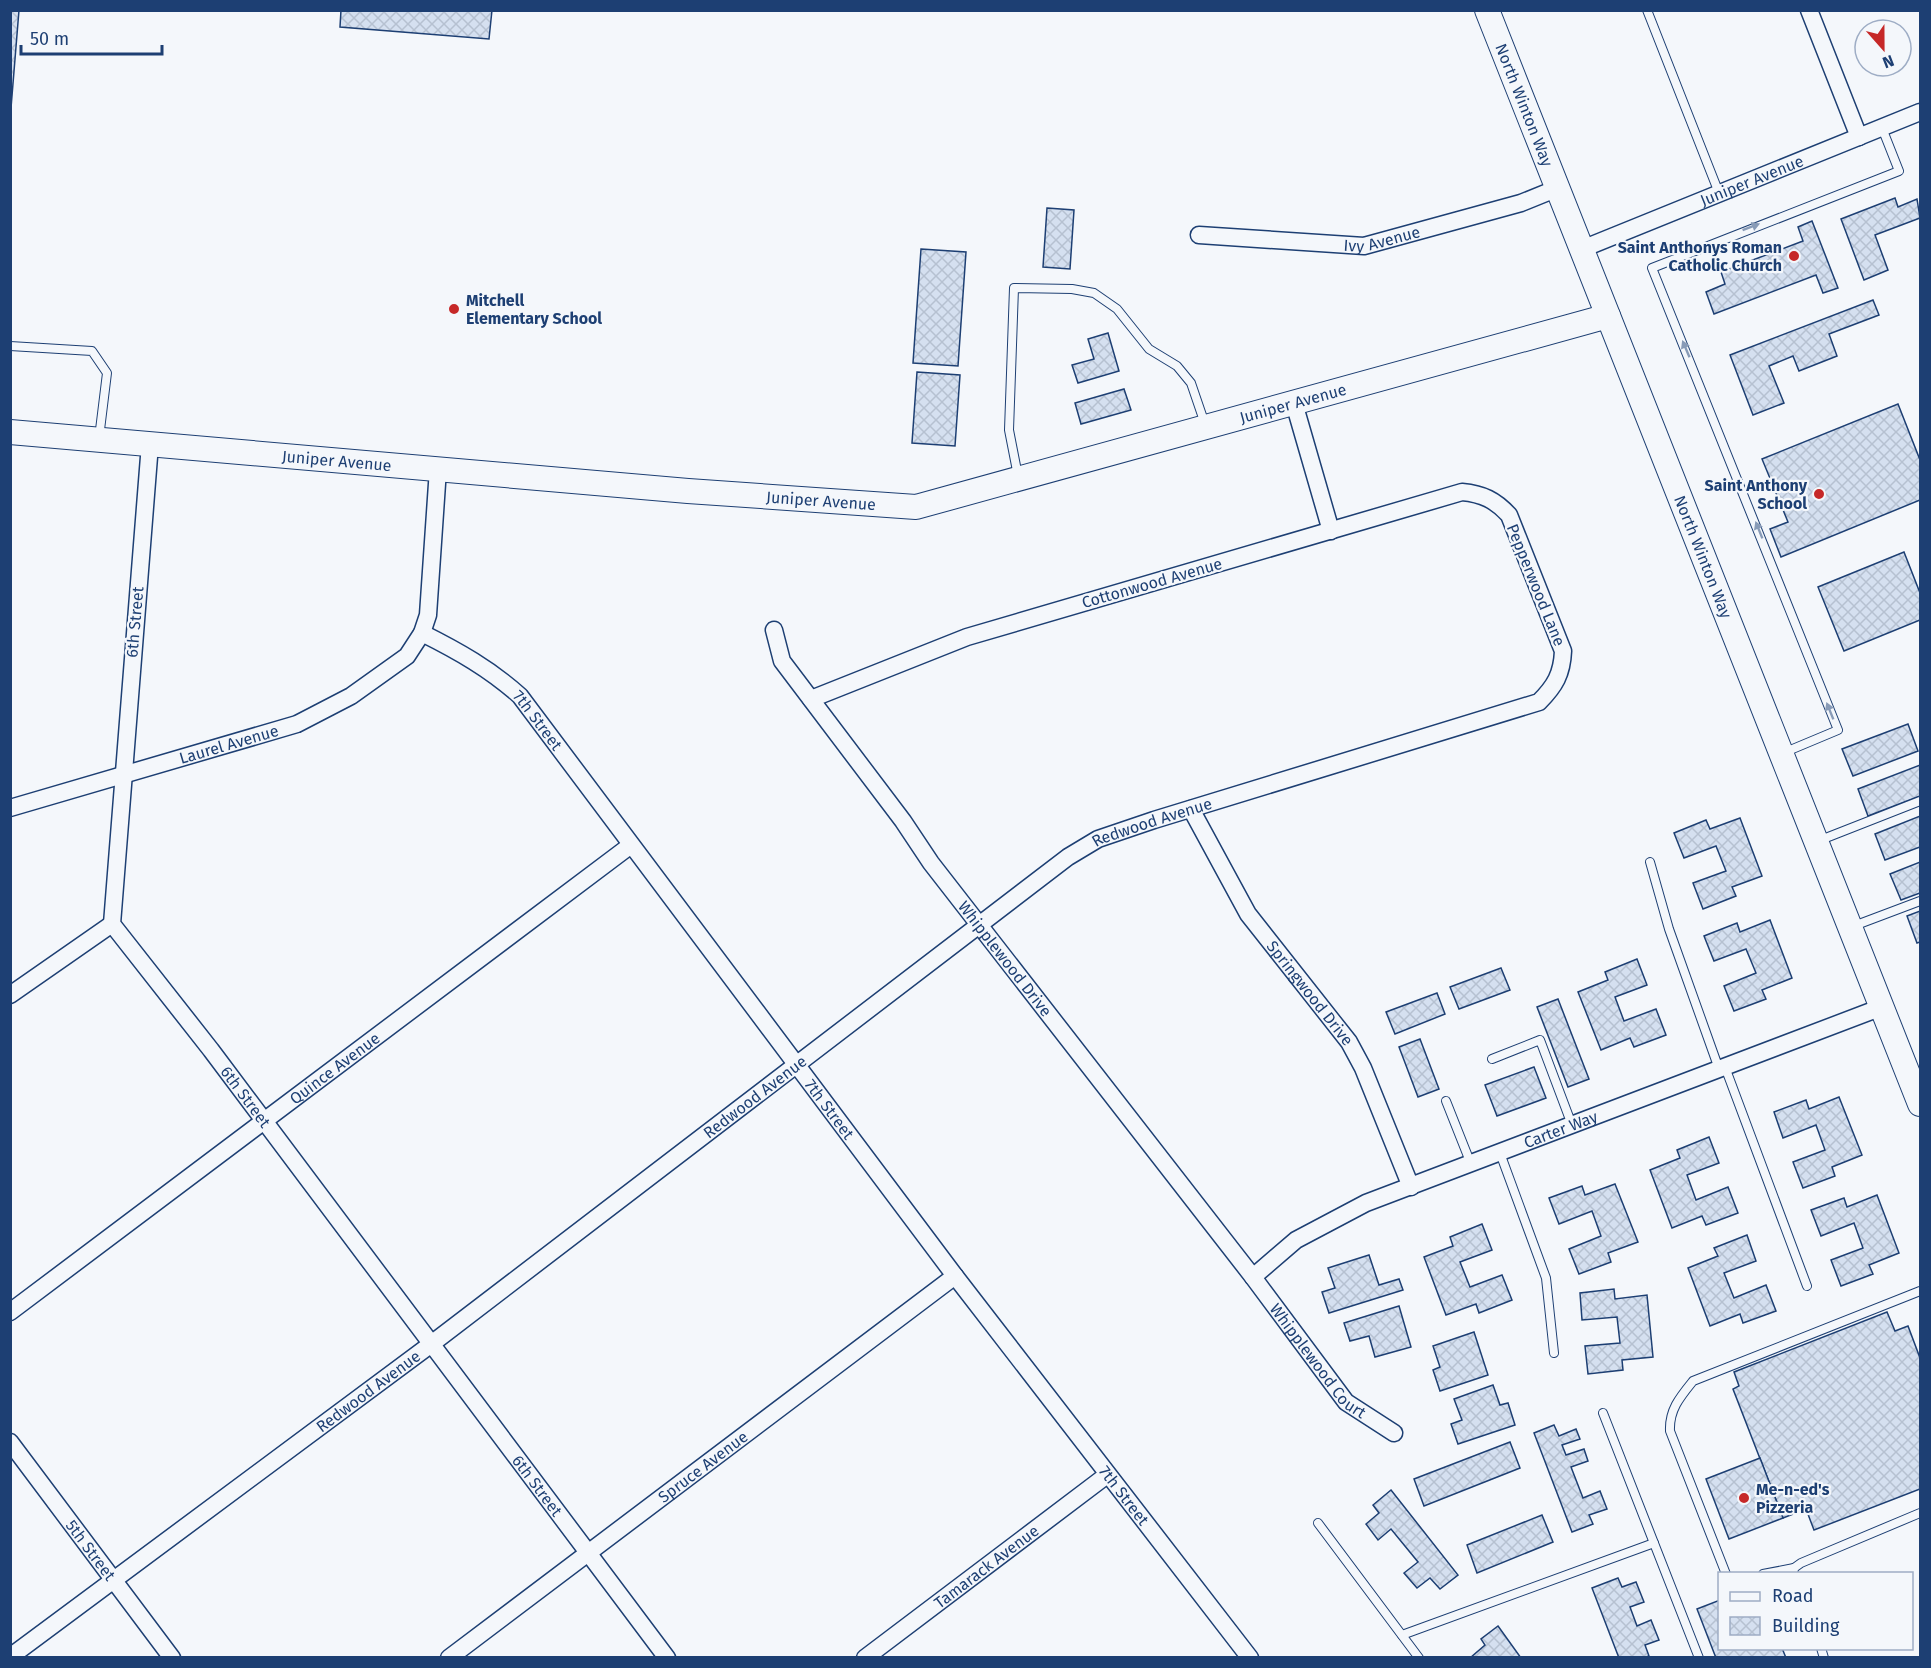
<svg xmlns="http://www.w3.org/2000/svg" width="1931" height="1668" font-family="'Fira Sans',sans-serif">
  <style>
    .building { fill: url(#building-cross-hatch); stroke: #1d3f73; stroke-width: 1.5 }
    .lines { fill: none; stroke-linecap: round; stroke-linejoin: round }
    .lane-casing { stroke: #1d3f73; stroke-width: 10 }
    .street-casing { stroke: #1d3f73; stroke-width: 19 }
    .secondary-casing { stroke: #1d3f73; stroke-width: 26 }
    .lane { stroke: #f4f7fb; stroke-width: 8 }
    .street { stroke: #f4f7fb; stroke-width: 16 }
    .secondary { stroke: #f4f7fb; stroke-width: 24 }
    .oneway { fill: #889bb7 }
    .poi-dot { fill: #c62828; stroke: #f4f7fb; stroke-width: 2 }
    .labels { text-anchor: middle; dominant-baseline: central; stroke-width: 4.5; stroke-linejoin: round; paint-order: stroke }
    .street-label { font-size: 16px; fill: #1d3f73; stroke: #f4f7fb }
    .poi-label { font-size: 16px; font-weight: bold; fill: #1d3f73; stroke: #f4f7fb; text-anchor: end }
  </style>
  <defs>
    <pattern id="building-cross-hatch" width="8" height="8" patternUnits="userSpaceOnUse" patternTransform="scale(1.5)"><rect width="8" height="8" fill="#d5e0f0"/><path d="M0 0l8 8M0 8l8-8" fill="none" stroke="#b6c1d1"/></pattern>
  </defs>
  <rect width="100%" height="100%" fill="#f4f7fb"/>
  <g class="building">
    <polygon points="10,10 19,10 11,108 10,108"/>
    <polygon points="341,10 492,10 489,39 340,27"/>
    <polygon points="1895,198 1898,207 1917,199 1920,218 1875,235 1888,270 1864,280 1841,219"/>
    <polygon points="1047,208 1074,210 1070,269 1043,267"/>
    <polygon points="1812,221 1838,288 1823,293 1816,275 1714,314 1706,292 1725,284 1721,272 1803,241 1798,227"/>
    <polygon points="921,249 966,252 958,366 913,363"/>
    <polygon points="1873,300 1879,315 1829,334 1837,356 1799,371 1793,356 1769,366 1784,403 1753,415 1730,355"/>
    <polygon points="1108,333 1119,371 1078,383 1072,365 1094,359 1088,339"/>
    <polygon points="917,372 960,375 955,446 912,443"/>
    <polygon points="1124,389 1131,410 1081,424 1075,403"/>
    <polygon points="1898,404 1920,460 1920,500 1781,557 1770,529 1788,522 1762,459"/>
    <polygon points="1904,552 1920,593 1920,620 1844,651 1818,587"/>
    <polygon points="1908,724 1918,751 1853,776 1842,749"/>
    <polygon points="1920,765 1920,796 1868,816 1858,789"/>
    <polygon points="1920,816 1920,847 1885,860 1875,834"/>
    <polygon points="1740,818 1762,876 1732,887 1736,896 1703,909 1693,883 1726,871 1716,846 1684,858 1674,833 1706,820 1710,829"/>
    <polygon points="1920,862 1920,893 1901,900 1890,874"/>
    <polygon points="1920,911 1920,942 1917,943 1907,916"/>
    <polygon points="1770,920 1792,978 1762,990 1766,999 1734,1011 1724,986 1756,973 1746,949 1714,961 1704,936 1737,923 1740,932"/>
    <polygon points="1637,959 1647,985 1615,997 1624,1021 1656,1009 1666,1035 1634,1047 1630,1038 1601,1050 1578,992 1608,980 1605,972"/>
    <polygon points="1501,968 1510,990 1459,1009 1450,987"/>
    <polygon points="1437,993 1445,1014 1395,1034 1386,1012"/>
    <polygon points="1558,999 1589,1079 1568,1087 1537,1007"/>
    <polygon points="1420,1039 1439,1089 1418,1097 1399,1047"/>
    <polygon points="1534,1067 1546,1098 1497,1116 1485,1085"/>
    <polygon points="1839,1097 1862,1155 1832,1167 1835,1176 1803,1188 1793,1162 1825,1150 1816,1125 1783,1138 1774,1112 1806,1100 1809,1109"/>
    <polygon points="1709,1137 1719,1163 1687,1175 1696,1200 1728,1187 1738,1213 1706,1225 1702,1216 1672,1228 1650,1170 1680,1158 1677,1150"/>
    <polygon points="1615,1184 1638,1242 1608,1253 1611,1262 1579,1274 1569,1249 1601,1236 1592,1211 1559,1224 1549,1198 1582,1186 1585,1195"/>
    <polygon points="1877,1195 1899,1253 1869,1265 1873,1274 1841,1286 1831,1260 1863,1248 1854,1223 1821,1236 1811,1210 1844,1198 1847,1207"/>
    <polygon points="1482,1224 1492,1250 1460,1262 1470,1287 1502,1275 1512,1300 1479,1313 1476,1304 1446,1315 1424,1257 1453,1246 1450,1237"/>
    <polygon points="1747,1235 1756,1261 1724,1273 1734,1298 1766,1285 1776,1311 1743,1323 1740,1314 1710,1326 1688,1268 1718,1256 1714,1248"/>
    <polygon points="1369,1255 1379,1285 1399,1279 1403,1290 1329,1313 1322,1292 1335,1288 1328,1268"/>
    <polygon points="1614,1289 1615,1299 1647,1295 1653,1357 1622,1360 1623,1370 1588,1374 1585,1346 1620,1343 1617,1317 1582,1320 1580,1293"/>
    <polygon points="1399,1306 1411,1347 1375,1357 1369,1336 1350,1341 1344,1323"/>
    <polygon points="1887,1312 1895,1331 1908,1326 1920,1358 1920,1489 1814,1530 1806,1509 1783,1518 1733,1389 1739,1386 1734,1372"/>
    <polygon points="1474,1332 1488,1375 1440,1391 1433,1370 1440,1367 1433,1346"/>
    <polygon points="1493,1385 1500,1405 1508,1403 1515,1425 1458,1444 1451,1424 1462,1420 1454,1399"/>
    <polygon points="1554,1425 1559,1436 1576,1429 1580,1439 1562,1445 1566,1455 1584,1449 1588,1461 1571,1467 1583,1498 1600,1491 1607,1509 1589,1515 1593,1524 1572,1532 1534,1433"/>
    <polygon points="1510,1442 1520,1468 1424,1506 1414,1479"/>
    <polygon points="1760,1458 1783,1518 1729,1539 1706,1479"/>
    <polygon points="1391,1490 1458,1575 1440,1589 1430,1578 1417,1588 1404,1573 1418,1562 1391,1529 1378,1540 1366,1524 1379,1513 1373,1505"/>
    <polygon points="1542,1515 1553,1542 1477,1573 1467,1545"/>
    <polygon points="1618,1578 1622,1587 1636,1582 1644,1602 1630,1607 1637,1626 1651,1620 1659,1640 1645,1645 1649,1656 1643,1658 1619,1658 1592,1588"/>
    <polygon points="1720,1600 1720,1648 1782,1648 1786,1658 1716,1658 1697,1609"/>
    <polygon points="1498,1626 1521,1658 1470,1658 1485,1645 1481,1639"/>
  </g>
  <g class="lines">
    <g class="lane-casing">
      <g id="lane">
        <polyline points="1647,10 1719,193"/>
        <polyline points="10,346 92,351 107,373 99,438"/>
        <polyline points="1018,476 1009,430 1014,288 1072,289 1094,293 1117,309 1149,349 1177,366 1191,383 1205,424"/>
        <polyline points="1783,753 1838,730 1652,268 1899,171 1882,128"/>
        <polyline points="1818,841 1920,801"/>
        <polyline points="1650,862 1669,929 1719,1069"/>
        <polyline points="1851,927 1920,901"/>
        <polyline points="1492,1059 1540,1040 1572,1125"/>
        <polyline points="1725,1067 1807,1286"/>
        <polyline points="1446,1101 1471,1164"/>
        <polyline points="1500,1153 1546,1278 1554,1353"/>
        <polyline points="1603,1413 1699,1658"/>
        <polyline points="1318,1523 1419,1658"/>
        <path d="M 1726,1574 L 1670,1431 C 1669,1410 1680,1397 1693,1381 L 1920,1291"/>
        <polyline points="1763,1574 1794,1568"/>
        <polyline points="1793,1574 1794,1568 1801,1563 1920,1513"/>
        <polyline points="1402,1635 1654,1543"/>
        <polyline points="1821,1648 1824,1658"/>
      </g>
    </g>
    <g class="street-casing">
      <g id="street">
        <polyline points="1809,10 1859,137"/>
        <path id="s1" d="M 1199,235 L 1364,246 L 1521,203 L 1558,188"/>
        <path id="s2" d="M 1582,249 L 1920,112"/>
        <polyline points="1294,403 1331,531"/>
        <path id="s3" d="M 150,444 L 112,924 L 211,1050 L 667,1658"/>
        <path id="s4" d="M 774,630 L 782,661 L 903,821 L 931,863 L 1253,1277 L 1346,1402 L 1394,1433"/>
        <path id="s5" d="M 422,633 C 458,651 490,669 520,696 L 955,1276 L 1250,1658"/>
        <path id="s6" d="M 10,808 L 297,724 L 351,696 L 407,656 L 422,633 L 428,615 L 438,469"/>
        <path id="s7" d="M 1191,809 L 1248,914 L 1349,1042 L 1363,1068 L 1411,1187"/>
        <polyline points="10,995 112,924"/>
        <path id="s8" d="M 1253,1277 L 1296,1240 L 1366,1203 L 1882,1007"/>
        <path id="s9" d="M 10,1312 L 631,845"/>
        <path id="s10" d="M 10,1442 L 172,1658"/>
        <path id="s11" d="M 10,1657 L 430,1345 L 1068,857 L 1098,839 L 1154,820 L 1539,702 C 1555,686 1562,674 1563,651 L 1509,515 C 1495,500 1483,494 1462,492 L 967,637 L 811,699"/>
        <path id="s12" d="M 449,1658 L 955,1276"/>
        <path id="s13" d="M 865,1658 L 1107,1475"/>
      </g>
    </g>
    <g class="secondary-casing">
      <g id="secondary">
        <path id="s14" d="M 1487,10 L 1920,1104"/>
        <path id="s15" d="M 10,432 L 688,491 L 916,507 L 1608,316"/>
      </g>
    </g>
    <use href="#lane" class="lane"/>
    <use href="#street" class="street"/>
    <use href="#secondary" class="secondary"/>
  </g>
  <defs><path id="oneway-solid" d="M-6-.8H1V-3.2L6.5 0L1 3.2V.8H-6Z" transform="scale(1.5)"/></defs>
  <g class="oneway">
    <use href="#oneway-solid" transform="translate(1751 227) rotate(-21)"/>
    <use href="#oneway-solid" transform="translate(1686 349) rotate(-113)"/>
    <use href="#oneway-solid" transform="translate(1759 530) rotate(-112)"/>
    <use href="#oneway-solid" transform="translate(1830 711) rotate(-112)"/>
  </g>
  <g class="poi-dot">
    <circle cx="1794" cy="256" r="6"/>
    <circle cx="454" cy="309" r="6"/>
    <circle cx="1819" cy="494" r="6"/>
    <circle cx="1744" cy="1498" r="6"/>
  </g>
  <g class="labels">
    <g class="street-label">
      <text stroke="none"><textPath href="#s14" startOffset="102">North Winton Way</textPath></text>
      <text stroke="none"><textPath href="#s2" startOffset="183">Juniper Avenue</textPath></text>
      <text stroke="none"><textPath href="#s1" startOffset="184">Ivy Avenue</textPath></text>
      <text stroke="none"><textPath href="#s15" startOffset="1300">Juniper Avenue</textPath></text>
      <text stroke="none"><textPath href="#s15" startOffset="328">Juniper Avenue</textPath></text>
      <text stroke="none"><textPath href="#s15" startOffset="814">Juniper Avenue</textPath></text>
      <text stroke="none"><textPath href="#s14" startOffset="588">North Winton Way</textPath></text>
      <text transform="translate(1152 583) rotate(-16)">Cottonwood Avenue</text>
      <text transform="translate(1536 585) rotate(68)">Pepperwood Lane</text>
      <text transform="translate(135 622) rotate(-85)">6th Street</text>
      <text stroke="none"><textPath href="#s5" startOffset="147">7th Street</textPath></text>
      <text stroke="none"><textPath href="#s6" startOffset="228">Laurel Avenue</textPath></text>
      <text stroke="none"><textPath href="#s11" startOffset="1418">Redwood Avenue</textPath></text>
      <text stroke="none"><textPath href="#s4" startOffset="404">Whipplewood Drive</textPath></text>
      <text stroke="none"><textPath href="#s7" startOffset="220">Springwood Drive</textPath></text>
      <text stroke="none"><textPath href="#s9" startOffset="406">Quince Avenue</textPath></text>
      <text stroke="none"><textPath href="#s3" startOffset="700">6th Street</textPath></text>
      <text stroke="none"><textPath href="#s11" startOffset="932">Redwood Avenue</textPath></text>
      <text stroke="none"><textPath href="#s5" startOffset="633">7th Street</textPath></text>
      <text stroke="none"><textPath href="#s8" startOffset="344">Carter Way</textPath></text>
      <text stroke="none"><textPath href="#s4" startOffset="914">Whipplewood Court</textPath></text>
      <text stroke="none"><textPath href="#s11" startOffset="446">Redwood Avenue</textPath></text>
      <text stroke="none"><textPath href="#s12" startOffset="318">Spruce Avenue</textPath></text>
      <text stroke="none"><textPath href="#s3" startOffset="1186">6th Street</textPath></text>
      <text stroke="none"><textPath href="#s5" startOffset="1119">7th Street</textPath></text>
      <text stroke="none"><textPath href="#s10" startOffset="135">5th Street</textPath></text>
      <text stroke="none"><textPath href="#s13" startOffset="152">Tamarack Avenue</textPath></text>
    </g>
    <g class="poi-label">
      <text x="1782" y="247">Saint Anthonys Roman<tspan x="1782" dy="18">Catholic Church</tspan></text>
      <text x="466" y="300" text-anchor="start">Mitchell<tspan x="466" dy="18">Elementary School</tspan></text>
      <text x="1807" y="485">Saint Anthony<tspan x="1807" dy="18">School</tspan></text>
      <text x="1756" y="1489" text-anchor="start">Me-n-ed's<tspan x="1756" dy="18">Pizzeria</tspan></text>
    </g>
  </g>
  <rect width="1931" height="1668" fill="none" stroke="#1d3f73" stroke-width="24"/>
  <rect x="1718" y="1572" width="195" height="78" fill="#f4f7fb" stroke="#9eadc5" stroke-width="1.5"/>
  <rect x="1730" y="1592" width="30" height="9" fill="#f4f7fb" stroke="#9eadc5" stroke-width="1.5"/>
  <text x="1772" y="1602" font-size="18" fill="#1d3f73">Road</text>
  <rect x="1730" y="1617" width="30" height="18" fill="url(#building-cross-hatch)" stroke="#9eadc5" stroke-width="1.5"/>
  <text x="1772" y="1632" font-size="18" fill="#1d3f73">Building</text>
  <g transform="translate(1883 48) rotate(159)"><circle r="28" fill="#f4f7fb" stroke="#9eadc5" stroke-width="1.5"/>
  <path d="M0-4.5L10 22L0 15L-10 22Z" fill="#c62828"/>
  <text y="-9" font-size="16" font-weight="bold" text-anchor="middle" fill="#1d3f73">N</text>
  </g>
  <path d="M21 45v9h141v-9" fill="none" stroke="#1d3f73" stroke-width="3"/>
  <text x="30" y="45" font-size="18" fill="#1d3f73" stroke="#f4f7fb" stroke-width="4.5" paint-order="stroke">50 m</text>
</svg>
